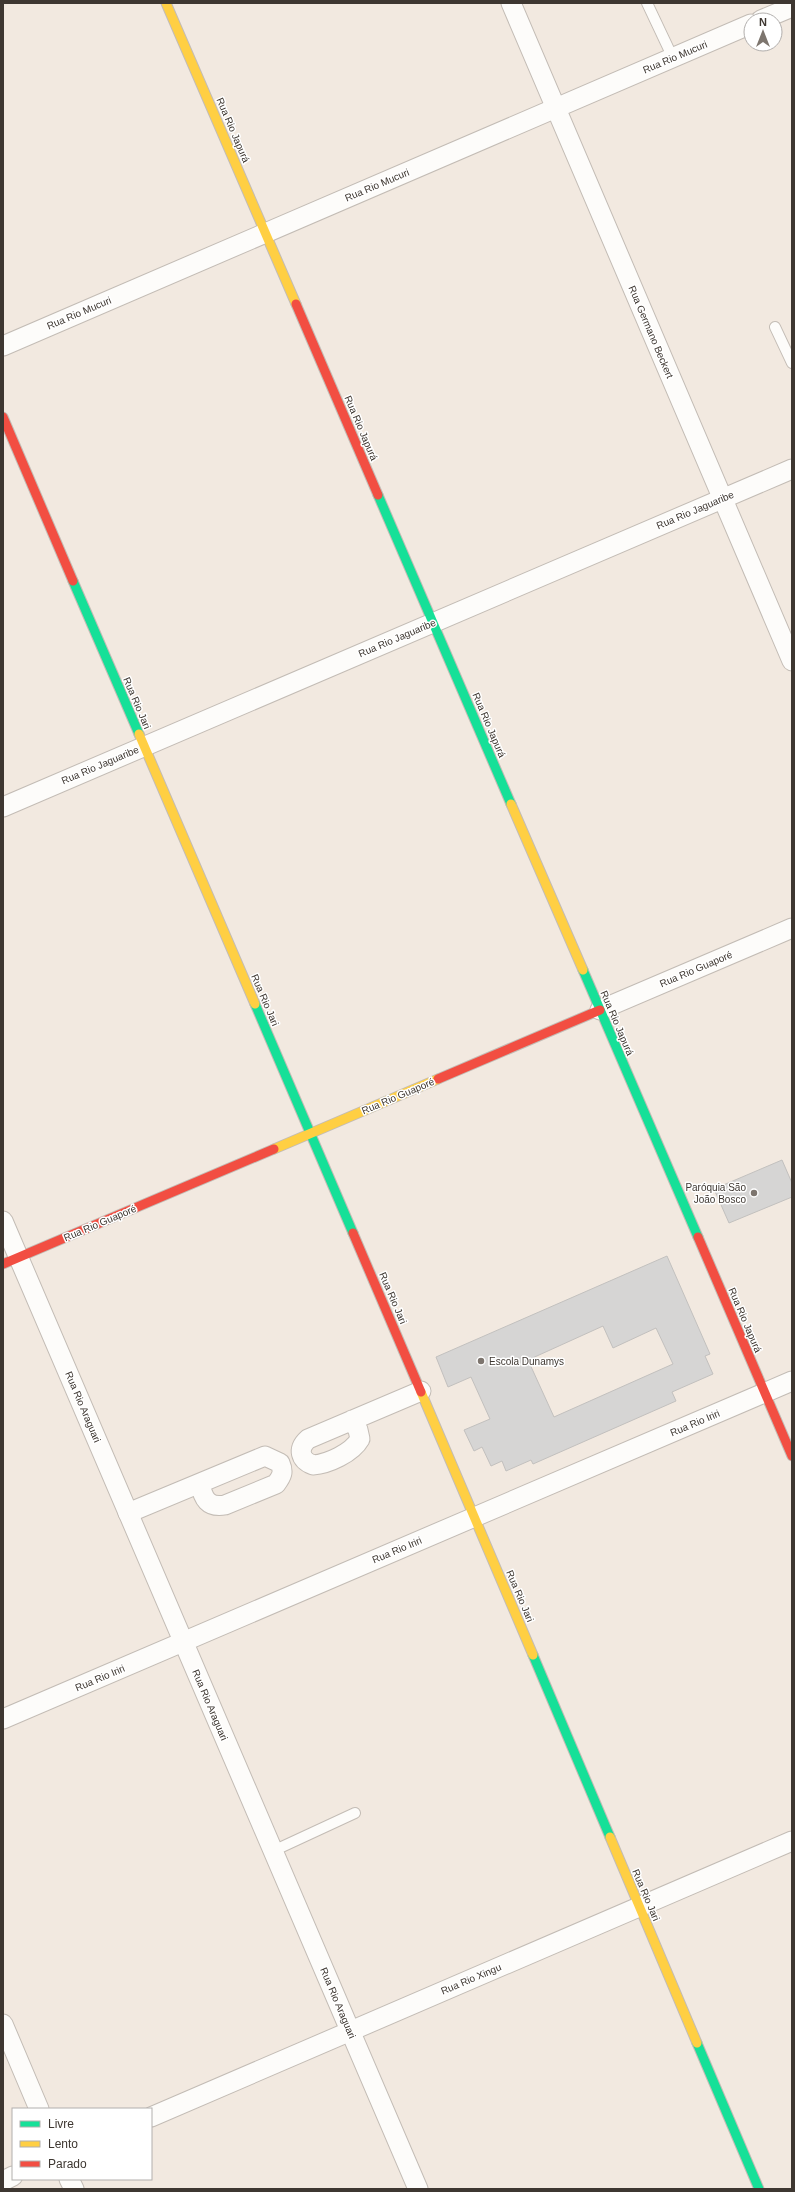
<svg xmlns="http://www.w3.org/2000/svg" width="795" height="2192" font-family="Arial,sans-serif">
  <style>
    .building { fill: #d6d5d4; stroke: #c2c0be; fill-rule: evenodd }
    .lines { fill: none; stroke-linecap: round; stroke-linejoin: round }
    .lane-casing { stroke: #c3bcb5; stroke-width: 12 }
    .street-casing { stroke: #c3bcb5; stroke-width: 21 }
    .fast-casing { stroke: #c3bcb5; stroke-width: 11 }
    .slow-casing { stroke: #c3bcb5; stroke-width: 11 }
    .jam-casing { stroke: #c3bcb5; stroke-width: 11 }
    .lane { stroke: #fdfcfa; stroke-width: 10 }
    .street { stroke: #fdfcfa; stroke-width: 19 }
    .fast { stroke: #16e098; stroke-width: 9 }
    .slow { stroke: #ffcf43; stroke-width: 9 }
    .jam { stroke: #f24e42; stroke-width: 9 }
    .poi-dot { fill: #7d756e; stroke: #fff; stroke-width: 1.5 }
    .labels { text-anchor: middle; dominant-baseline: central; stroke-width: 3; stroke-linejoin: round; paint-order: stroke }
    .street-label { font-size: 10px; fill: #3e3731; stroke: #fff }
    .poi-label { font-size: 10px; fill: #3e3731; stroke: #fff; text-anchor: end }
  </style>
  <rect width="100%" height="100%" fill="#f2e9e0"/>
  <g class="building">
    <polygon points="782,1160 792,1183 792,1197 729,1223 714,1189"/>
    <path d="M 667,1256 L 710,1354 L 705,1356 L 713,1374 L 672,1392 L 676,1401 L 533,1464 L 531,1460 L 506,1471 L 502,1461 L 491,1466 L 482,1447 L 474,1451 L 464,1430 L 490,1419 L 471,1377 L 448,1387 L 436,1357 ZM 603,1326 L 613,1348 L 656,1328 L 673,1364 L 554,1417 L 528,1360 Z"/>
  </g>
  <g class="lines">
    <g class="lane-casing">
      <g id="lane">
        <polyline points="647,3 673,58"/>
        <polyline points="775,327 792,363"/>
        <polyline points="273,1851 355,1813"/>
      </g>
    </g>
    <g class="street-casing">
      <g id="street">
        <polyline points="511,3 792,661"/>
        <polyline points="761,20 792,7"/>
        <polyline points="3,346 751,24"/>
        <polyline points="3,807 792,469"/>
        <polyline points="600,1010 792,928"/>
        <polyline points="3,1221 418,2189"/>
        <path d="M 352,1420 L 358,1430 L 360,1439 C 352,1453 328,1464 313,1465 C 300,1460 297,1449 308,1439 L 421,1391"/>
        <path d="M 128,1513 L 265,1456 L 280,1463 C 284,1472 282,1476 276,1484 L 225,1505 C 208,1508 203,1499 200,1483"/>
        <polyline points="3,1719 792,1381"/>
        <polyline points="3,2024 39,2109"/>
        <polyline points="151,2117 792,1841"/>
        <polyline points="69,2179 74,2189"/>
        <polyline points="3,2181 13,2176"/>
      </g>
    </g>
    <g class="fast-casing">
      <g id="fast">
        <polyline points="378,495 511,804"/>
        <polyline points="73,581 139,734"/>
        <polyline points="583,970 698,1237"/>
        <polyline points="255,1004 353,1233"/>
        <polyline points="533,1655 610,1837"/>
        <polyline points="697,2043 759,2189"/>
      </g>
    </g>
    <g class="slow-casing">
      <g id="slow">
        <polyline points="166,3 296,304"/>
        <polyline points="139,734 255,1004"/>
        <polyline points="511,804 583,970"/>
        <polyline points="274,1149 438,1079"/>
        <polyline points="421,1392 533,1655"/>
        <polyline points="610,1837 697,2043"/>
      </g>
    </g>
    <g class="jam-casing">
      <g id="jam">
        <polyline points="296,304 378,495"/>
        <polyline points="3,417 73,581"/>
        <polyline points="438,1079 600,1010"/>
        <polyline points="353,1233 421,1392"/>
        <polyline points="698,1237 792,1456"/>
        <polyline points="3,1264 274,1149"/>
      </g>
    </g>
    <use href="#lane" class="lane"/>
    <use href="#street" class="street"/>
    <use href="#fast" class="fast"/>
    <use href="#slow" class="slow"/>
    <use href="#jam" class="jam"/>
  </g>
  <g class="poi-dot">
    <circle cx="754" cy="1193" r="4"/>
    <circle cx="481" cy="1361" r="4"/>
  </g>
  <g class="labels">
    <g class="street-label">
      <text transform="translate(675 57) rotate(-23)">Rua Rio Mucuri</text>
      <text transform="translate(233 130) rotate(67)">Rua Rio Japurá</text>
      <text transform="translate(377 185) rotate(-23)">Rua Rio Mucuri</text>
      <text transform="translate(79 313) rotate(-23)">Rua Rio Mucuri</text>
      <text transform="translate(651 332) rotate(67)">Rua Germano Beckert</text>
      <text transform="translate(361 428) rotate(67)">Rua Rio Japurá</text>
      <text transform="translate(695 510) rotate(-23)">Rua Rio Jaguaribe</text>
      <text transform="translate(397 638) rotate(-23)">Rua Rio Jaguaribe</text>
      <text transform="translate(137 703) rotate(67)">Rua Rio Jari</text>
      <text transform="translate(489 725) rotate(67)">Rua Rio Japurá</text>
      <text transform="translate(100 765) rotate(-23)">Rua Rio Jaguaribe</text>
      <text transform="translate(696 969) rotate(-23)">Rua Rio Guaporé</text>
      <text transform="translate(265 1000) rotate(67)">Rua Rio Jari</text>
      <text transform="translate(617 1023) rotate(67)">Rua Rio Japurá</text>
      <text transform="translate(398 1096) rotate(-23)">Rua Rio Guaporé</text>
      <text transform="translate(100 1223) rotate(-23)">Rua Rio Guaporé</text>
      <text transform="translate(393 1298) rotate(67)">Rua Rio Jari</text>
      <text transform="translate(745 1320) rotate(67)">Rua Rio Japurá</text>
      <text transform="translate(83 1407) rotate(67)">Rua Rio Araguari</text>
      <text transform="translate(695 1423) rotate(-23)">Rua Rio Iriri</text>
      <text transform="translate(397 1550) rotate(-23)">Rua Rio Iriri</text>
      <text transform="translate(520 1596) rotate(67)">Rua Rio Jari</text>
      <text transform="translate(100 1678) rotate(-23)">Rua Rio Iriri</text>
      <text transform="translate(210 1705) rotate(67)">Rua Rio Araguari</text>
      <text transform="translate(646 1895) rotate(67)">Rua Rio Jari</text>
      <text transform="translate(471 1979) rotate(-23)">Rua Rio Xingu</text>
      <text transform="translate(338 2003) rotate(67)">Rua Rio Araguari</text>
    </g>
    <g class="poi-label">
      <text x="746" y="1187">Paróquia São<tspan x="746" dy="12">João Bosco</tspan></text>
      <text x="489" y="1361" text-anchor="start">Escola Dunamys</text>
    </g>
  </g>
  <rect width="795" height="2192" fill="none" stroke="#3e3731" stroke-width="8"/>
  <rect x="12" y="2108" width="140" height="72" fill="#ffffff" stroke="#b2afad"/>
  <rect x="20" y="2121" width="20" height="6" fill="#16e098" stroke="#b2afad"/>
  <text x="48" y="2128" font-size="12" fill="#3e3731">Livre</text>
  <rect x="20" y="2141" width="20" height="6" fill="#ffcf43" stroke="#b2afad"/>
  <text x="48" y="2148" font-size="12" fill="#3e3731">Lento</text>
  <rect x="20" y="2161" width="20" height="6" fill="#f24e42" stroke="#b2afad"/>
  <text x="48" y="2168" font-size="12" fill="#3e3731">Parado</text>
  <g transform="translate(763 32)"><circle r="19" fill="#ffffff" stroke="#b2afad"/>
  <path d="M0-3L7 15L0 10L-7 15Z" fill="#7d756e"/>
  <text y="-6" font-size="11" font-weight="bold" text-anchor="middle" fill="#3e3731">N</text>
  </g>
</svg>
